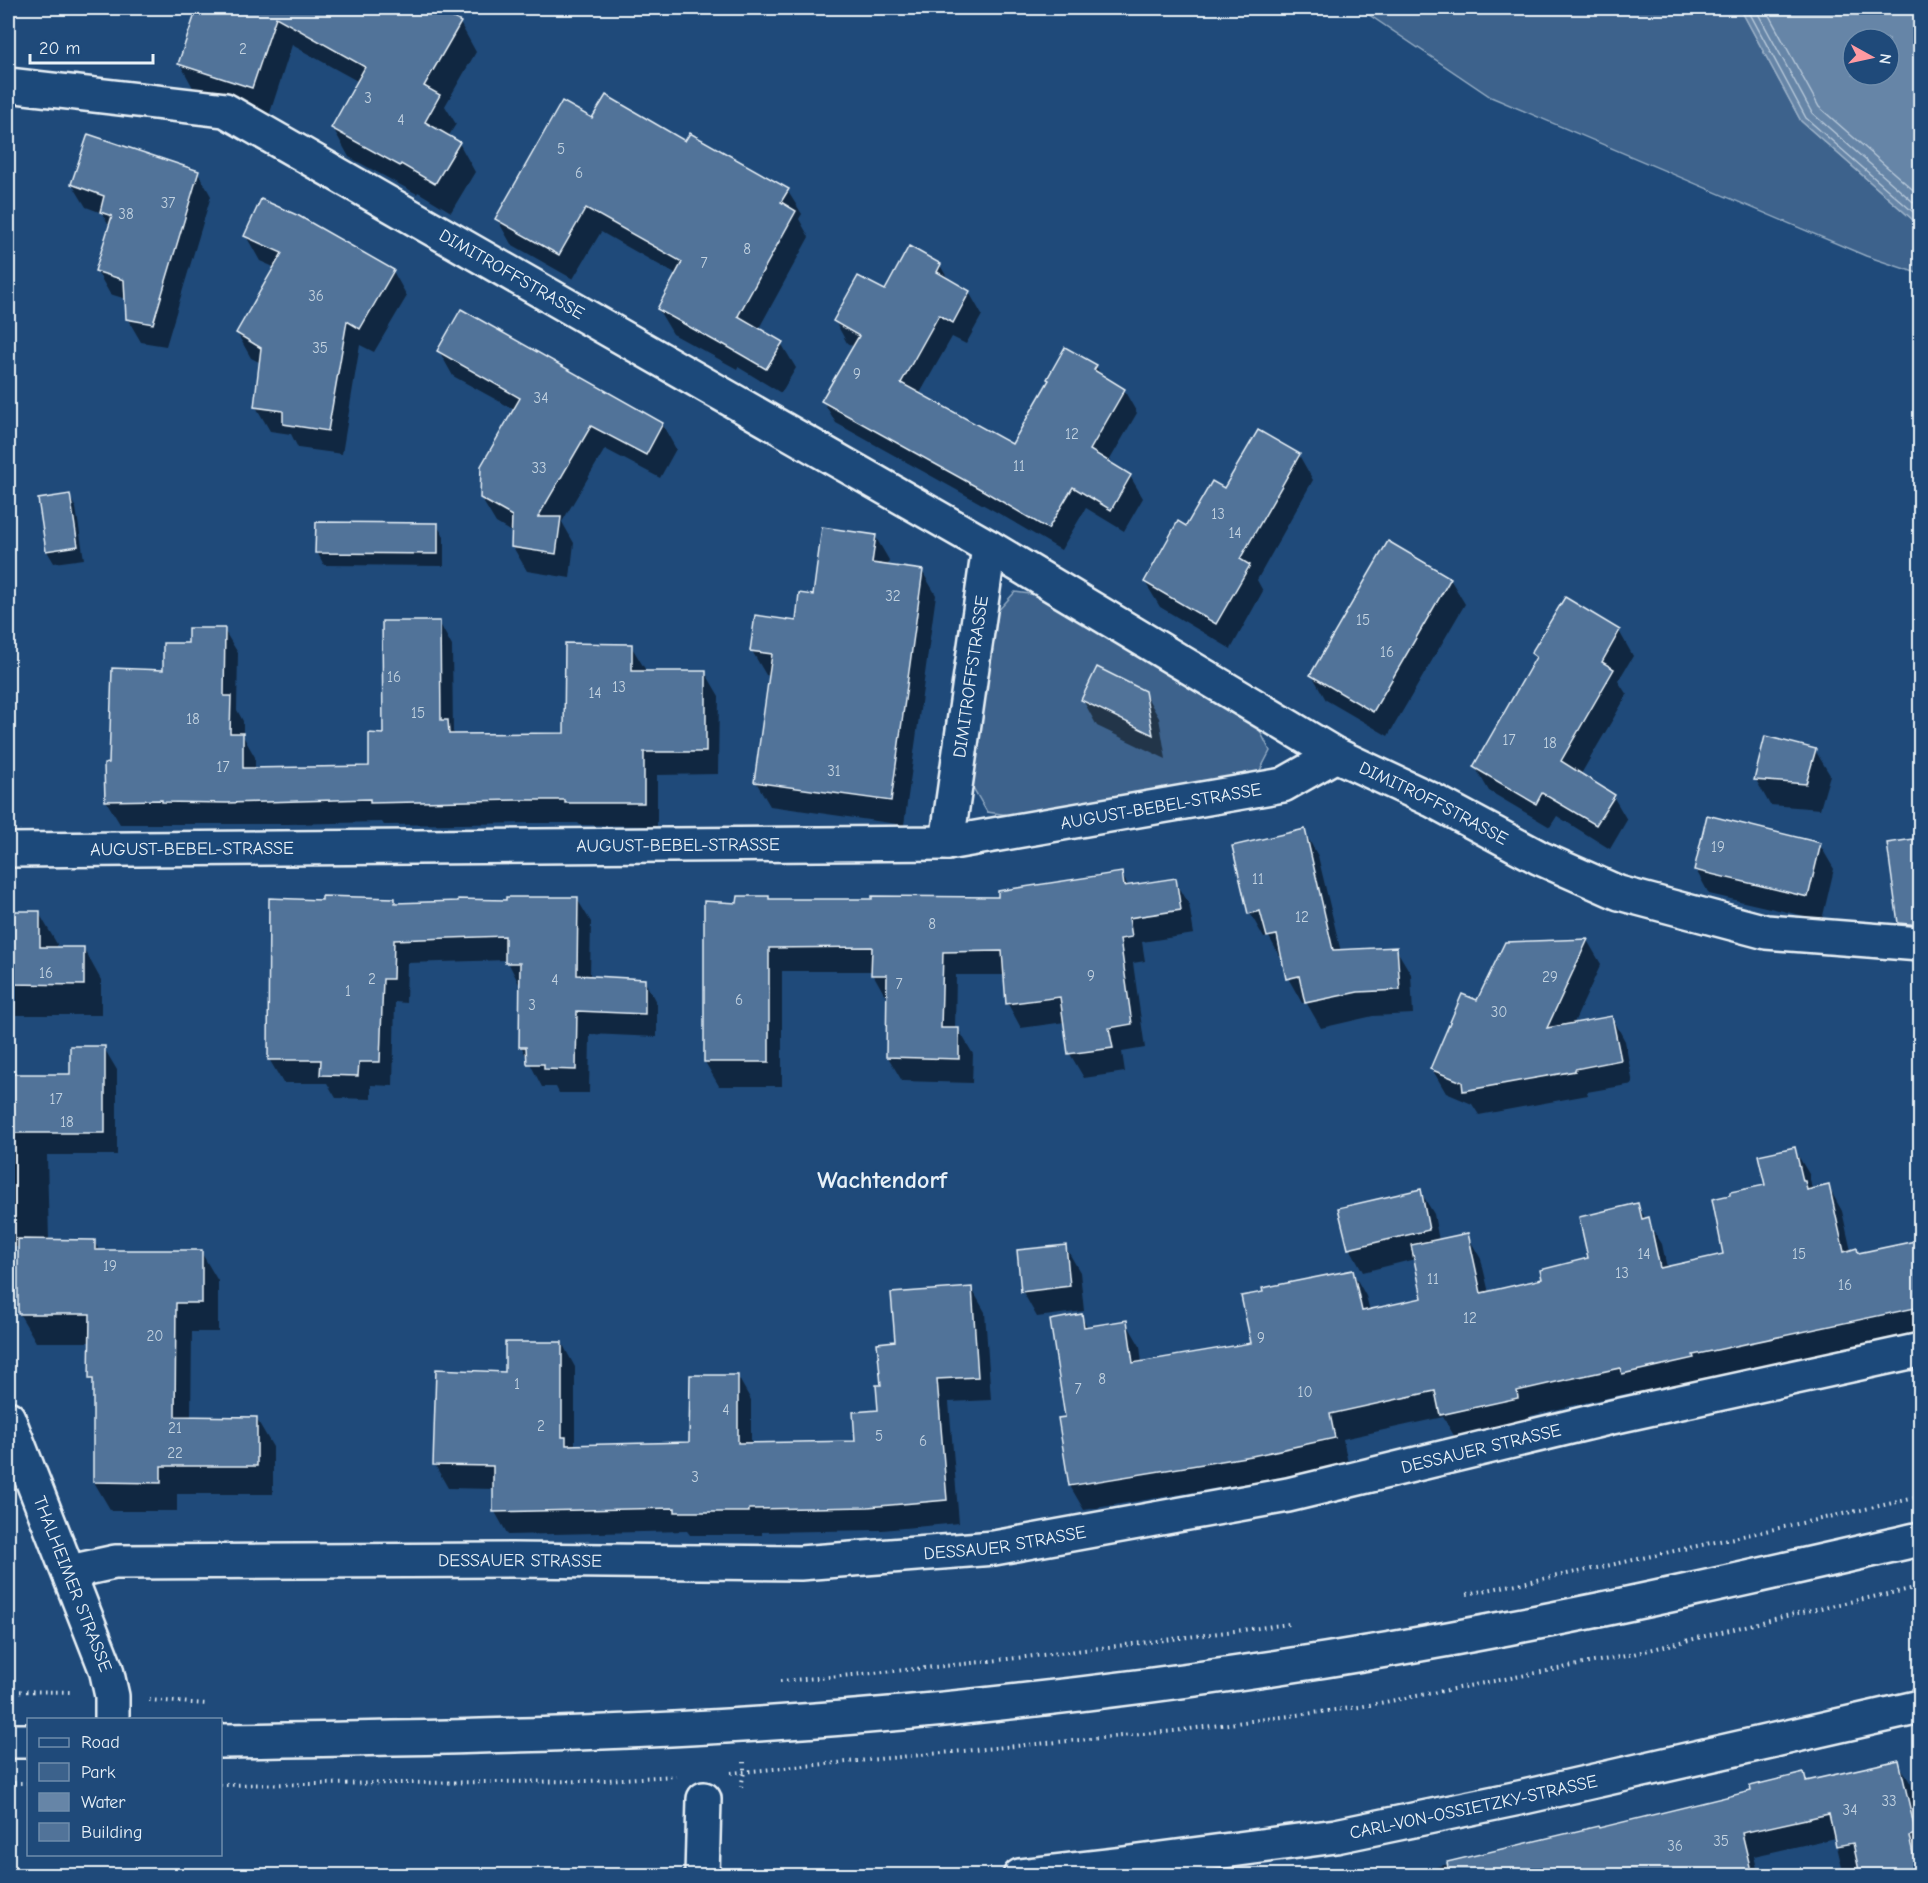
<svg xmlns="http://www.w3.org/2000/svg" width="1928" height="1883" font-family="'Comic Neue',sans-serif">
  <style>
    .green { fill: #3c628c; stroke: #92aac2; stroke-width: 1.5 }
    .water { fill: #6685a7; stroke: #9ab0c7; stroke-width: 1.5; fill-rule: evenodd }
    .shadow { fill: #0007 }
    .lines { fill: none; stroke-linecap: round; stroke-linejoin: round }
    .shore { stroke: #b4c6d8; stroke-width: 1.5 }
    .building { fill: #517399; stroke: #e8f1f8; stroke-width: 1.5 }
    .minor-casing { stroke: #e8f1f8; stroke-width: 38 }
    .major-casing { stroke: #e8f1f8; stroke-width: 38 }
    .path { stroke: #e8f1f8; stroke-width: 4; stroke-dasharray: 1.5 4.5; stroke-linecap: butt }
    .minor { stroke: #1f4a7a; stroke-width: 33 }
    .major { stroke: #1f4a7a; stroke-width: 33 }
    .labels { text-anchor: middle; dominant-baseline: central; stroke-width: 4.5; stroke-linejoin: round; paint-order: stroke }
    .number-label { font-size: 15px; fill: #c2d2e0 }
    .street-label { font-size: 18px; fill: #e8f1f8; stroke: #1f4a7a }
    .district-label { font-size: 24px; font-weight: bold; fill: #e8f1f8; stroke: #1f4a7a }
  </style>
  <rect width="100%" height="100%" fill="#1f4a7a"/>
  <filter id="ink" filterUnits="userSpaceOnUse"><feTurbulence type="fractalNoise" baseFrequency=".0167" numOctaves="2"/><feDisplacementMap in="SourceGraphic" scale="12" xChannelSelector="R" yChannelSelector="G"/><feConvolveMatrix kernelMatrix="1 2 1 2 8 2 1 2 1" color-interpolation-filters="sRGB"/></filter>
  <g filter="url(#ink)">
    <g class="green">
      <polygon points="1359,8 1740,8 1801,121 1920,226 1920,274 1866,256 1491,97"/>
      <polygon points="1015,592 1052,597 1255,721 1270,751 1257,776 1016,816 987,812 971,784 995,614"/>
    </g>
    <path class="water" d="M 1740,8 L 1920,8 L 1920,226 L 1801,121 ZM 1853,39 L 1889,39 L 1889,75 L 1853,75 Z"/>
    <g class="shadow">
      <polygon points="198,8 432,8 460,23 476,52 445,106 456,124 448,137 459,143 475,172 451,212 418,192 417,194 349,157 333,128 359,82 292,45 269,116 196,93 180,64"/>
      <polygon points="593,121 686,143 787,190 802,214 799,219 809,237 758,330 781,343 796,368 781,393 738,367 737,369 673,334 658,309 677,275 601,232 573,279 511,244 497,219"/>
      <polygon points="198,173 211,196 166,346 141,342 127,318 126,299 110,294 97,271 110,227 102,213 86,207 72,184"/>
      <polygon points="246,236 393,271 407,296 374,352 360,345 342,454 298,448 291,434 270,431 256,407 261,363 251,358 237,333 276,268 260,261"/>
      <polygon points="940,265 949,281 969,292 982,315 966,344 952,337 919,395 1012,446 1096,366 1102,377 1124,390 1137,413 1108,463 1130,476 1143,498 1124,531 1086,508 1061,550 998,513 836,423 823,401 854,347 847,343 835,321 885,293"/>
      <polygon points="439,351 662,424 676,449 660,478 605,449 562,522 574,543 570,578 527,571 513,547 513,533 496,523 481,498 515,410 453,376"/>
      <polygon points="1299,455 1313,480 1257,580 1263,591 1231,649 1160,607 1145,582 1186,528 1225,490"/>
      <polygon points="69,496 76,508 84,559 54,563 47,551"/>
      <polygon points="437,525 444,537 444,566 324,565 317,552"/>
      <polygon points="875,536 889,560 888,567 922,571 936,595 904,825 770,806 756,782 771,676 766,675 752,651 797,622 814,597"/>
      <polygon points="1450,579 1465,604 1388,736 1326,700 1312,675"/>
      <polygon points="439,622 452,646 453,732 456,735 566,735 631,646 645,669 645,673 705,672 719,696 718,774 657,775 657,826 580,825 578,823 532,823 384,825 382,822 287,824 120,824 106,801 111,765 164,671 190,644 224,630 238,653 237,710 243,721 243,736 255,757 255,770 371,767 384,735"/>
      <polygon points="1619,631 1633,656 1618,681 1627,695 1581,774 1613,796 1627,820 1610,849 1557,816 1550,827 1489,791 1475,767 1536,660 1532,653"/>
      <polygon points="1144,692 1159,718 1166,759 1097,726 1083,700"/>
      <polygon points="1815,750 1830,775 1820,809 1770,805 1756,780"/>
      <polygon points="1304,831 1318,856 1341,952 1396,949 1411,974 1413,1014 1373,1016 1321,1028 1306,1002 1302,1003 1288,978 1283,962 1269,937 1264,938 1250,913"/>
      <polygon points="1920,840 1920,919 1909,920 1889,844"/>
      <polygon points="1820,845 1834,869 1822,920 1709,894 1696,870"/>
      <polygon points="1121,874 1129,887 1175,880 1189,904 1194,934 1142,942 1145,961 1133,963 1145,1048 1122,1052 1125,1072 1084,1078 1070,1054 1065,1022 1021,1028 1008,1004 1005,975 956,975 955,1030 959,1030 973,1054 972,1083 902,1081 888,1057 887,999 873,974 873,971 782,971 782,1086 719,1086 705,1062 739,905 769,900 1000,899"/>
      <polygon points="394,899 398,905 577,899 591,922 590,978 644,980 657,1004 657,1037 590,1034 589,1093 559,1093 556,1087 542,1087 521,1046 520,986 507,960 407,963 406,1003 395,1002 393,1086 371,1085 371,1099 336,1098 327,1083 283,1083 269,1059 324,901"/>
      <polygon points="8,913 39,913 57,944 57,948 84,949 101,980 101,1015 8,1015"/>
      <polygon points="1587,940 1601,964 1573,1025 1612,1017 1625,1041 1633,1084 1587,1092 1588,1095 1479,1115 1472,1104 1446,1093 1432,1069"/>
      <polygon points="104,1048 117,1070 117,1155 47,1155 49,1241 94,1241 100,1252 201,1252 218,1281 218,1332 192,1332 191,1418 256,1418 273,1447 273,1494 177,1494 177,1511 111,1511 94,1482 94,1385 91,1379 91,1342 36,1342 19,1313 19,1247 14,1247 8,1236 8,1075 71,1076"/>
      <polygon points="1920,1100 1920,1131 1914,1102"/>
      <polygon points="1794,1149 1809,1174 1812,1190 1828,1186 1842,1211 1851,1251 1856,1250 1859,1254 1920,1242 1920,1335 1706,1379 1707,1382 1637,1398 1634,1392 1579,1404 1530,1416 1531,1422 1456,1439 1443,1417 1343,1439 1348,1463 1266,1480 1084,1510 1070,1486 1060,1419 1067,1419 1081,1316 1088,1328 1126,1322 1140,1346 1142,1363 1253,1345 1352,1271 1366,1296 1370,1311 1424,1299 1415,1259 1363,1272 1350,1248 1420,1191 1434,1214 1439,1241 1467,1235 1481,1259 1489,1293 1543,1280 1590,1259 1637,1205 1662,1244 1667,1268 1725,1255 1767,1186"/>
      <polygon points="1065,1246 1080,1272 1084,1311 1037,1317 1023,1292"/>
      <polygon points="972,1289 985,1312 991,1400 949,1402 959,1523 882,1530 762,1532 762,1535 690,1535 687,1531 508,1535 495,1512 494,1489 448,1488 435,1465 506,1373 562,1343 575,1367 575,1447 691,1444 738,1377 751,1400 751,1445 856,1442 879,1411 882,1386 897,1343"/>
      <polygon points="1898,1762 1911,1784 1917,1812 1920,1811 1920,1876 1844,1876 1835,1838 1754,1856 1759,1876 1398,1876 1753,1792 1803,1775 1807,1782"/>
    </g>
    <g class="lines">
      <g class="shore">
        <polyline points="1747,8 1806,118 1920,218"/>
        <polyline points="1755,8 1812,113 1920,208"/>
        <polyline points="1765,8 1819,107 1920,196"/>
      </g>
    </g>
    <g class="building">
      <polygon points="197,8 435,8 461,22 424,86 440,95 425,122 460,142 435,184 401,164 400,166 331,128 365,67 276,17 252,88 178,64"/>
      <polygon points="606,95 685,141 690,133 789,189 781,202 796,211 738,316 783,342 766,369 723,344 722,345 657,309 682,262 586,208 559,255 495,219 562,101 592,118"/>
      <polygon points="88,134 199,171 153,324 126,319 124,280 95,271 112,216 100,212 104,196 71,184"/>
      <polygon points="261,199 299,216 394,270 360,329 347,321 328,431 283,424 283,411 254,407 261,348 236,333 282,253 244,236"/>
      <polygon points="909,246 941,264 937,272 970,291 953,323 939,315 901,383 1012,444 1049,380 1047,379 1065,347 1097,365 1094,370 1125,389 1090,450 1131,475 1111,510 1073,487 1048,529 984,491 821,401 859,336 833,321 858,276 885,290"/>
      <polygon points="461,309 663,423 646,455 591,426 538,517 561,517 556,554 511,547 512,516 480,498 481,466 520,398 437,351"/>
      <polygon points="1258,430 1300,454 1240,559 1250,565 1216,624 1144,582 1178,521 1186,526 1212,481 1224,488"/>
      <polygon points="70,494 78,546 46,551 38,499"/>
      <polygon points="316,522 438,523 438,554 315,553"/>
      <polygon points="822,527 876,535 872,563 923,570 891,801 754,782 772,654 750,651 755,615 796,621 799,593 813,595"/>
      <polygon points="1388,541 1451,578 1373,712 1310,675"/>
      <polygon points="1565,597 1620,630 1602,662 1614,669 1561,761 1615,795 1596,825 1542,793 1536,804 1473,767 1536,657 1531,653"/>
      <polygon points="382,621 440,621 441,720 448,720 449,734 564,733 565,643 632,644 632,671 706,671 706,752 644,752 644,803 565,803 565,800 518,800 370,803 370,799 227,803 162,802 162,800 105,801 104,764 109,763 112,668 163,670 163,643 188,643 188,628 225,628 224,696 231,696 230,733 243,733 243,768 369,766 369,733 383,734"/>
      <polygon points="1097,667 1145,691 1153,735 1081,700"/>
      <polygon points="1765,736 1816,749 1806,784 1754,780"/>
      <polygon points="1707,815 1821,843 1808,897 1694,870"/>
      <polygon points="1305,829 1333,950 1397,947 1400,990 1358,992 1305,1003 1299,976 1286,979 1277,935 1267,937 1260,911 1248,914 1232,846"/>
      <polygon points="1920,838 1920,925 1898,923 1887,843"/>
      <polygon points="1122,872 1124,886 1176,878 1181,910 1129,918 1132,937 1120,939 1132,1024 1109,1028 1113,1048 1068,1054 1060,997 1006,1004 1002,951 943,952 941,1028 959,1028 959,1059 886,1057 887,975 871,975 872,947 769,948 769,1062 704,1062 704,901 737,903 738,896 769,896 769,899 872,899 872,896 998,897 998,891"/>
      <polygon points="322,896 395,898 395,903 458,901 458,899 506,900 506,897 578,897 577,975 645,979 645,1014 577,1011 576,1070 544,1069 544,1064 527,1064 526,1047 519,1047 520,963 505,963 505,936 394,940 393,979 383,979 380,1062 359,1062 358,1076 320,1075 321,1060 268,1060 269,898 322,900"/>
      <polygon points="8,911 40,911 40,947 84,947 84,985 8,984"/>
      <polygon points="1588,939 1547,1028 1612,1016 1621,1060 1575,1069 1575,1071 1463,1091 1462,1082 1430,1069 1462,994 1477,1000 1505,942"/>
      <polygon points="70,1046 105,1046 105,1133 8,1133 8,1074 70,1074"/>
      <polygon points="1795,1147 1803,1181 1805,1181 1807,1190 1829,1185 1844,1252 1857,1248 1858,1253 1920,1240 1920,1307 1693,1355 1694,1358 1622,1374 1620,1368 1565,1380 1517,1391 1518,1398 1440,1415 1435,1391 1330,1414 1335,1438 1252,1456 1069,1486 1058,1418 1065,1417 1050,1320 1082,1314 1084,1327 1127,1320 1133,1363 1251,1343 1241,1296 1263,1292 1262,1288 1353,1270 1362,1311 1422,1298 1411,1245 1468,1233 1481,1293 1542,1279 1540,1270 1588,1258 1579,1217 1638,1203 1642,1219 1649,1217 1660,1268 1723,1254 1712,1199 1730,1195 1730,1192 1765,1185 1758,1155"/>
      <polygon points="1421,1189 1429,1230 1348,1249 1338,1208"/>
      <polygon points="18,1239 95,1240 95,1250 202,1250 202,1303 176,1303 175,1416 257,1417 257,1466 161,1466 161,1483 93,1482 93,1379 89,1379 90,1314 18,1314"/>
      <polygon points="1066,1245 1070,1286 1021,1292 1017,1250"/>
      <polygon points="972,1287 978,1377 937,1379 947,1500 868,1507 749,1509 749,1512 675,1512 675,1508 493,1512 493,1466 433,1465 436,1369 505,1372 505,1342 562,1342 562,1437 566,1437 566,1445 689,1442 690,1375 738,1375 738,1443 855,1441 853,1412 878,1410 876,1385 881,1385 877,1343 895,1341 891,1293"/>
      <polygon points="1899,1760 1916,1834 1909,1836 1918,1875 1860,1875 1853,1843 1836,1846 1829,1814 1742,1833 1752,1875 1449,1875 1447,1862 1598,1826 1599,1828 1751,1791 1750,1786 1804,1773 1806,1781"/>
    </g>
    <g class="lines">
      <g class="minor-casing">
        <g id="minor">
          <path id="s1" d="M 8,85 L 225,110 L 989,547 L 1336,755 L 1432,800 L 1540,858 L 1619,893 L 1766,932 L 1920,944"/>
          <path id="s2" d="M 947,843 L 989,547"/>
          <path id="s3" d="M 8,850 L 947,843 L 1283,785 L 1336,755"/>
          <path id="s4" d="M 8,1418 L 106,1669 L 112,1696 L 112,1720"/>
          <path id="s5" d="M 69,1572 L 115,1562 L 513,1560 L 800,1563 L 994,1548 L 1288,1495 L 1612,1417 L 1920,1350"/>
          <polyline points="702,1876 704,1799"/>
          <path id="s6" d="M 1020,1876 L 1125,1864 L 1336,1836 L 1524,1797 L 1920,1707"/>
        </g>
      </g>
      <g class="major-casing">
        <g id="major">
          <polyline points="8,1741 28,1741"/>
          <path d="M 220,1741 C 462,1738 704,1733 944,1709 C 1133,1690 1321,1664 1507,1628 C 1646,1602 1783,1570 1920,1539"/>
        </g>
      </g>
      <g class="path">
        <polyline points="1467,1594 1597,1568 1920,1497"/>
        <path d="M 780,1681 C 951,1668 1119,1646 1289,1624"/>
        <polyline points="8,1691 73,1692"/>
        <polyline points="149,1700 207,1704"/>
        <polyline points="731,1773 1174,1731 1359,1707 1625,1656 1802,1612 1920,1587"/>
        <polyline points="8,1783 28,1783"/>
        <polyline points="220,1785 587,1781 676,1776"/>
        <polyline points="741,1787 744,1772 744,1762"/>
      </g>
      <use href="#minor" class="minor"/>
      <use href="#major" class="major"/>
    </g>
  </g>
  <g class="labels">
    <g class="number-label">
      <text x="243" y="49">2</text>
      <text x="368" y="98">3</text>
      <text x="401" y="120">4</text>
      <text x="561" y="149">5</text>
      <text x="579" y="173">6</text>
      <text x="168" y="203">37</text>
      <text x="126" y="214">38</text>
      <text x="747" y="249">8</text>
      <text x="704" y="263">7</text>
      <text x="316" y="296">36</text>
      <text x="320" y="348">35</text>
      <text x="857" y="374">9</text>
      <text x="541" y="398">34</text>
      <text x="1072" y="434">12</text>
      <text x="1019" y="466">11</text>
      <text x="539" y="468">33</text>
      <text x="1218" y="514">13</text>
      <text x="1235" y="533">14</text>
      <text x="893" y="596">32</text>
      <text x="1363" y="620">15</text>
      <text x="1387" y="652">16</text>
      <text x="394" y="677">16</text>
      <text x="619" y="687">13</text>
      <text x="595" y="693">14</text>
      <text x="418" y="713">15</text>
      <text x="193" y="719">18</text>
      <text x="1509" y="740">17</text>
      <text x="1550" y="743">18</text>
      <text x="223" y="767">17</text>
      <text x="834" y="771">31</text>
      <text x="1718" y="847">19</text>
      <text x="1258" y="879">11</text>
      <text x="1302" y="917">12</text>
      <text x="932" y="924">8</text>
      <text x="46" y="973">16</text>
      <text x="1091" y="976">9</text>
      <text x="1550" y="977">29</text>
      <text x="372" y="979">2</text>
      <text x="555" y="980">4</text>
      <text x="899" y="984">7</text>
      <text x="348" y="991">1</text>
      <text x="739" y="1000">6</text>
      <text x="532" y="1005">3</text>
      <text x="1499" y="1012">30</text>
      <text x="56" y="1099">17</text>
      <text x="67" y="1122">18</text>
      <text x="1644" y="1254">14</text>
      <text x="1799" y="1254">15</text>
      <text x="110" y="1266">19</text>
      <text x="1622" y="1273">13</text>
      <text x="1433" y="1279">11</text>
      <text x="1845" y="1285">16</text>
      <text x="1470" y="1318">12</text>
      <text x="155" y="1336">20</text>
      <text x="1261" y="1338">9</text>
      <text x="1102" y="1379">8</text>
      <text x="517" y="1384">1</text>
      <text x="1078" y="1389">7</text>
      <text x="1305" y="1392">10</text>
      <text x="726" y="1410">4</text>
      <text x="541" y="1426">2</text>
      <text x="175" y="1428">21</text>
      <text x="879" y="1436">5</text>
      <text x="923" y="1441">6</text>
      <text x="175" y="1453">22</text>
      <text x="695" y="1477">3</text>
      <text x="1889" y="1801">33</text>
      <text x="1850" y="1810">34</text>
      <text x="1721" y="1841">35</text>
      <text x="1675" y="1846">36</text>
    </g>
    <g class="street-label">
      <text stroke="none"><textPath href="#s1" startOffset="549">DIMITROFFSTRASSE</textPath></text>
      <text stroke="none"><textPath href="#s2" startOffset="168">DIMITROFFSTRASSE</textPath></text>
      <text stroke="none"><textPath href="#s1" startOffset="1612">DIMITROFFSTRASSE</textPath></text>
      <text stroke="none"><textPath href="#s3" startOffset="1156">AUGUST-BEBEL-STRASSE</textPath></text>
      <text stroke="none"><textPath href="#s3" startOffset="670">AUGUST-BEBEL-STRASSE</textPath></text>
      <text stroke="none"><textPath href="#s3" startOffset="184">AUGUST-BEBEL-STRASSE</textPath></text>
      <text stroke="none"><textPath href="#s5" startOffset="1424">DESSAUER STRASSE</textPath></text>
      <text stroke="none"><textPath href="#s5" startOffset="938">DESSAUER STRASSE</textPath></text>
      <text stroke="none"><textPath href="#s5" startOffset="452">DESSAUER STRASSE</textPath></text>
      <text stroke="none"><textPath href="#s4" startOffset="178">THALHEIMER STRASSE</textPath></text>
      <text stroke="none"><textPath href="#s6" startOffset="459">CARL-VON-OSSIETZKY-STRASSE</textPath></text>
    </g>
    <g class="district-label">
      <text x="882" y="1180">Wachtendorf</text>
    </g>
  </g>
  <rect width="1928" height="1883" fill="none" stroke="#1f4a7a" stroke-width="30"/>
  <rect x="15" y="15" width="1898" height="1853" fill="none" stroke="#e8f1f8" stroke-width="2" filter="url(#ink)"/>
  <rect x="27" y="1718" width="195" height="138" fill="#1f4a7a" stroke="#6f8dac" stroke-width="1.5"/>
  <rect x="39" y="1738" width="30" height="9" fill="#1f4a7a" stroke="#6f8dac" stroke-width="1.5"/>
  <text x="81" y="1748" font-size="18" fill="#e8f1f8">Road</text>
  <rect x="39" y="1763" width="30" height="18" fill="#3c628c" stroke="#6f8dac" stroke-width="1.5"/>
  <text x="81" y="1778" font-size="18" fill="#e8f1f8">Park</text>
  <rect x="39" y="1793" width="30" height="18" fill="#6685a7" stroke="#6f8dac" stroke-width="1.5"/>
  <text x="81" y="1808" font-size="18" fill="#e8f1f8">Water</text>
  <rect x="39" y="1823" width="30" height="18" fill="#517399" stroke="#6f8dac" stroke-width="1.5"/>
  <text x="81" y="1838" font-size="18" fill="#e8f1f8">Building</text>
  <g transform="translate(1871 57) rotate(98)"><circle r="28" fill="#1f4a7a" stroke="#6f8dac" stroke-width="1.5"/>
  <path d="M0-4.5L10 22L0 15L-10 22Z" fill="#ff9aa2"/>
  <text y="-9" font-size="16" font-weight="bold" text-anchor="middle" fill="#e8f1f8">N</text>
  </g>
  <path d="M30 54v9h123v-9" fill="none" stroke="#e8f1f8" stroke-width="3"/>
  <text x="39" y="54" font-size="18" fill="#e8f1f8" stroke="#1f4a7a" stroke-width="4.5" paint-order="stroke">20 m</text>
</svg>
